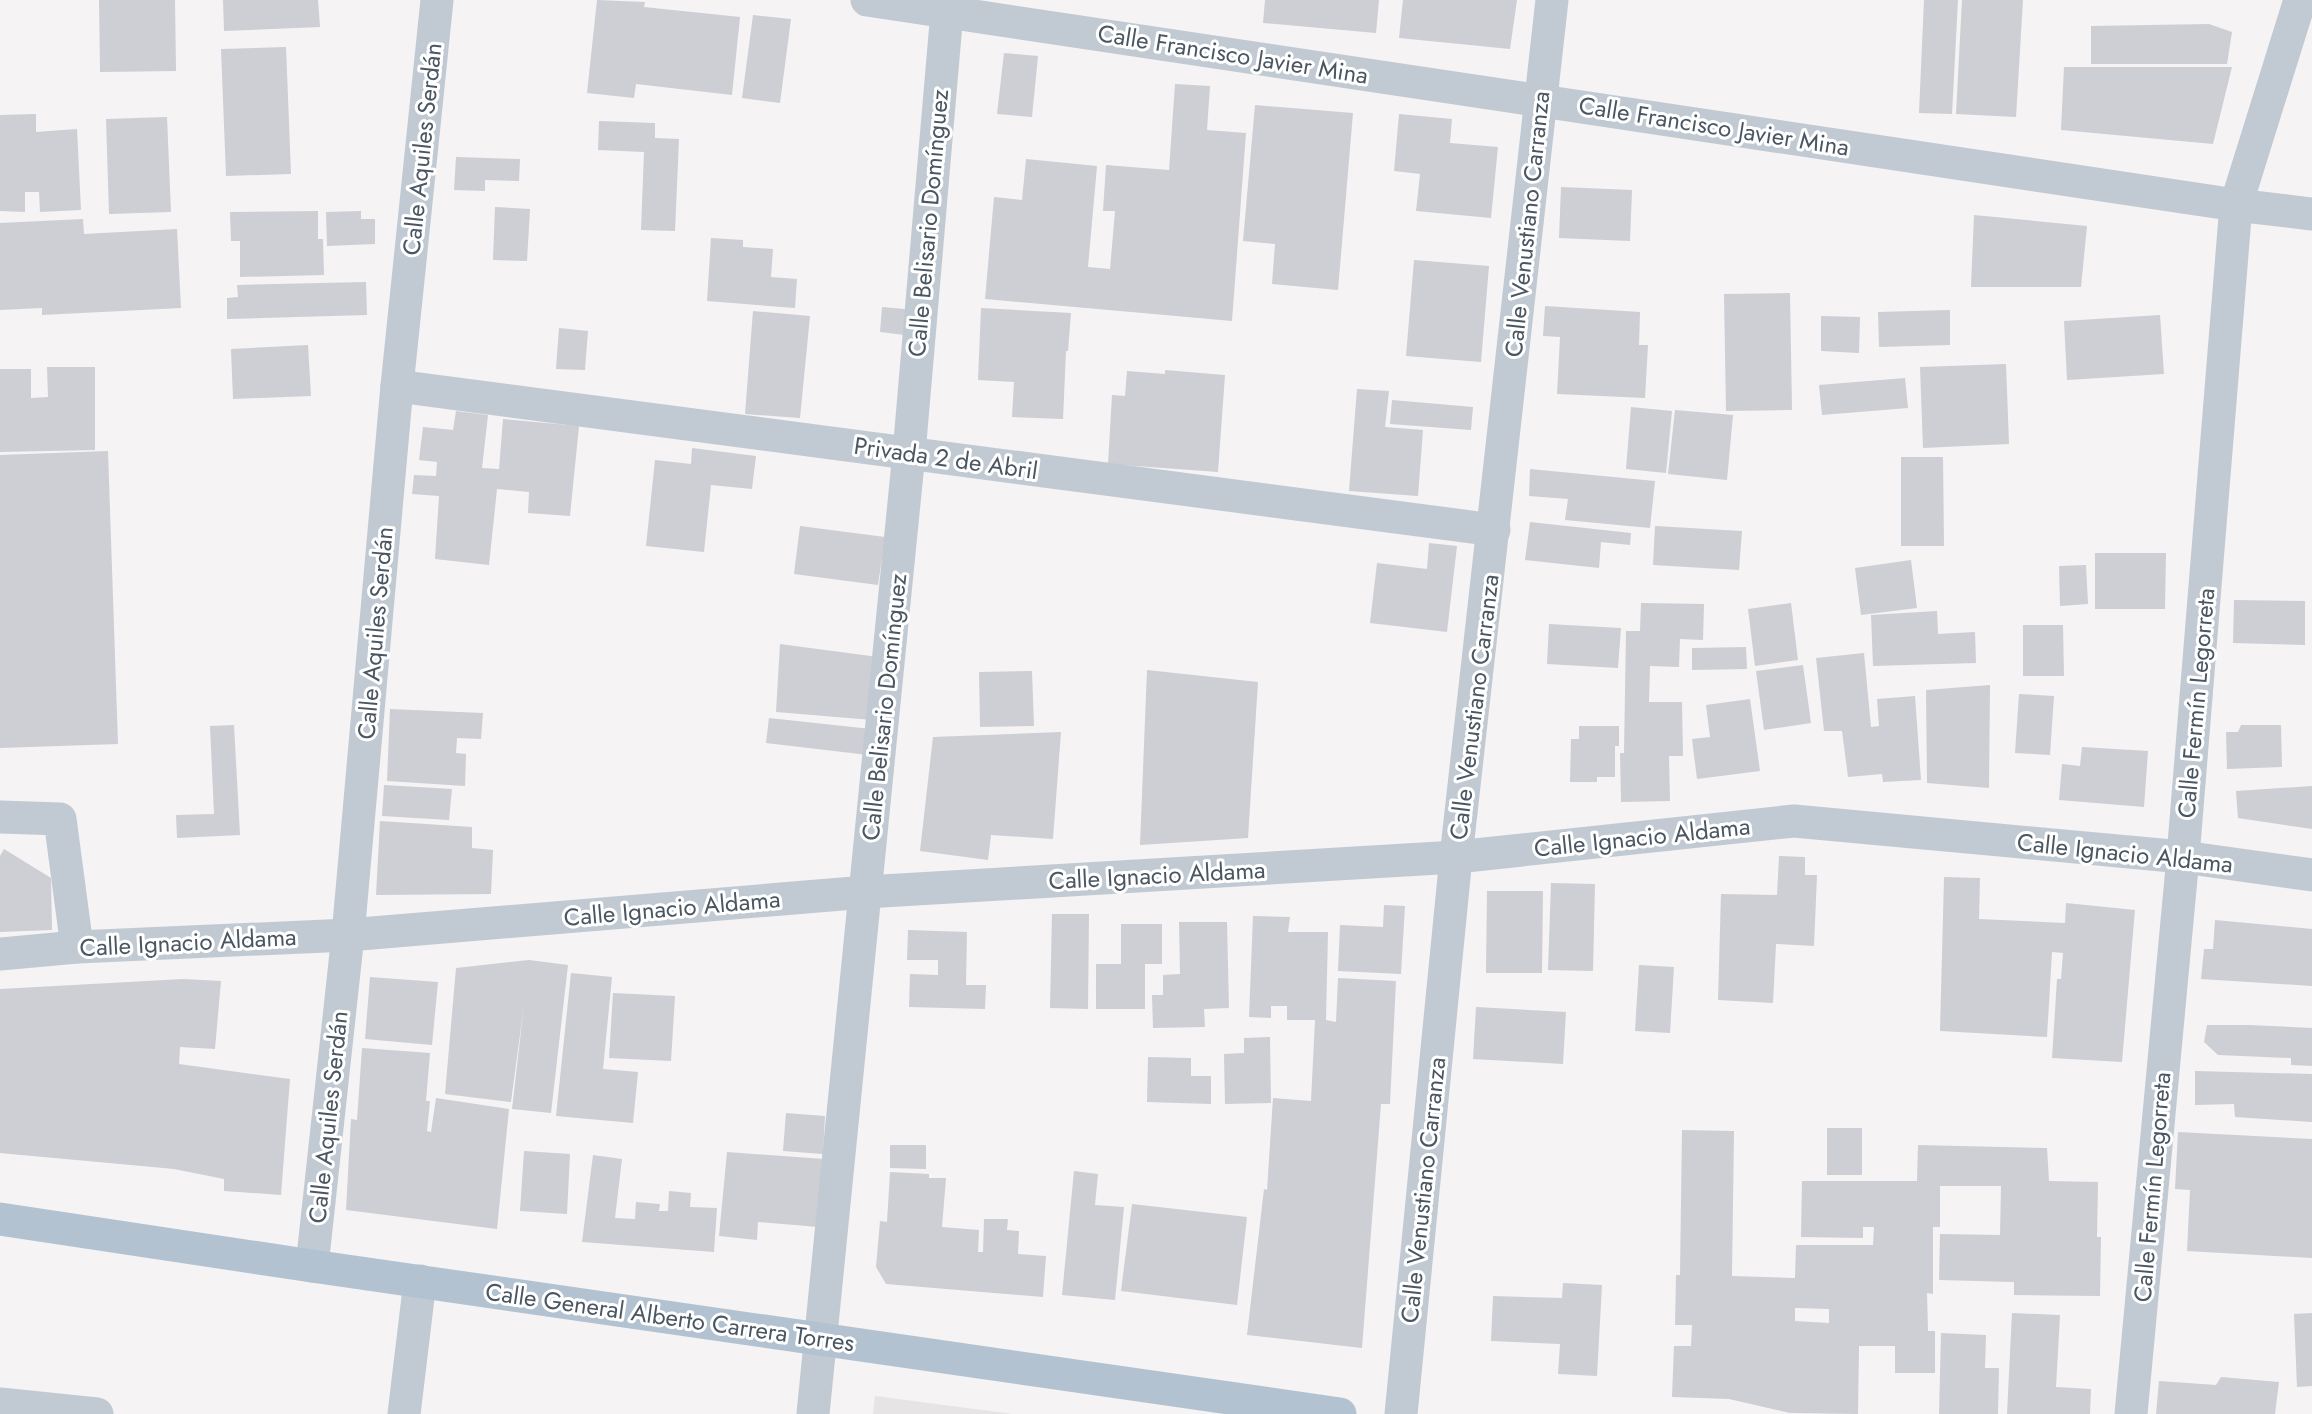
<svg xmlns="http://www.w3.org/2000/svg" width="2312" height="1414" font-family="Jost,sans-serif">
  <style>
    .education { fill: #e6e4e5 }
    .building { fill: #cdcfd5; fill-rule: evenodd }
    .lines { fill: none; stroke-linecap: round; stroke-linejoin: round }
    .minor { stroke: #c1cad2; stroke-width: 33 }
    .major { stroke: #b3c2d1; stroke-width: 33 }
    .labels { text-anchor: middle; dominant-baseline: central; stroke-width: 6; stroke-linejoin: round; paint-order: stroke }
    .street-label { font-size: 24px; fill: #4a5661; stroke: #fff }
  </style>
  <rect width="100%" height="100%" fill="#f5f3f3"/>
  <polygon class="education" points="875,1396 1013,1414 873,1414"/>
  <g class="building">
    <polygon points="99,0 175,0 176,71 100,72"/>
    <polygon points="223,0 318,0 320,27 224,31"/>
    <polygon points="597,0 645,2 644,7 740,17 732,95 636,84 634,98 587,93"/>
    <polygon points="1265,0 1379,0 1376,33 1263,23"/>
    <polygon points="1403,0 1517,0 1510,49 1399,38"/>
    <polygon points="1924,0 1958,0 1952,114 1919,113"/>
    <polygon points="1962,0 2023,0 2016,117 1956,114"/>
    <polygon points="753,15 791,19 780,103 742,98"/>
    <polygon points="2209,24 2232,32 2227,64 2091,64 2091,26"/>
    <polygon points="286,47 291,174 226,176 221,49"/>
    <polygon points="1004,53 1038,56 1032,117 997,114"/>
    <polygon points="2064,67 2232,67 2213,144 2061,130"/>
    <polygon points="1175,84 1210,86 1207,130 1246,133 1232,321 985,299 994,197 1022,200 1026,159 1097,166 1088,267 1110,269 1115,211 1103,211 1106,165 1169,170"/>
    <polygon points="1255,105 1353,113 1338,290 1272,284 1275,244 1243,241"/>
    <polygon points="36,114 36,132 77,129 81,210 40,212 39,192 25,192 25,212 0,211 0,115"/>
    <polygon points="1399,114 1452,119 1450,143 1498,147 1491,218 1416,211 1420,174 1394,171"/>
    <polygon points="167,117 171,212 109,214 106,119"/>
    <polygon points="599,121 655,123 655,138 679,139 675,231 641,230 644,152 598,150"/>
    <polygon points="456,157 520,159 519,181 485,180 485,191 454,190"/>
    <polygon points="1561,187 1632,190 1630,241 1559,238"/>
    <polygon points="495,207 530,209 527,261 493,260"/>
    <polygon points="318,211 318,239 323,239 324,275 240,277 240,241 231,241 230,212"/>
    <polygon points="361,211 361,219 375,219 375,244 327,246 326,212"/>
    <polygon points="1974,215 2087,226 2081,287 1971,287"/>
    <polygon points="83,219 84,234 177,229 181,308 42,315 42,308 0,310 0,223"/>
    <polygon points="711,238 743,240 743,247 773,249 771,277 797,279 795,308 707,301"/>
    <polygon points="1414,260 1489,266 1481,362 1406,356"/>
    <polygon points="366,282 367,315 227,319 227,298 238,297 237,285"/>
    <polygon points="1790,293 1792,410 1726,411 1724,294"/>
    <polygon points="1545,306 1640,312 1639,345 1648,345 1645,398 1557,394 1560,337 1543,336"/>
    <polygon points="882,307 916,310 913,336 880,332"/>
    <polygon points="981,308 1071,313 1068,351 1066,351 1063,419 1012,417 1014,382 978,380"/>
    <polygon points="1950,310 1950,345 1879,347 1878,312"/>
    <polygon points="753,311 810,316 800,418 745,414"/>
    <polygon points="2160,315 2164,374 2067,380 2064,321"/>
    <polygon points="1821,316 1860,317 1859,353 1821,351"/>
    <polygon points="559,328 588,331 585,370 556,369"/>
    <polygon points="308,345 311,396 233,399 231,349"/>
    <polygon points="2006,364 2009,444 1923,448 1920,367"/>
    <polygon points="47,367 95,367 95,450 0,452 0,369 31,369 31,398 48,397"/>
    <polygon points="1165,370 1225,375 1218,472 1108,464 1112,395 1125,396 1127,371 1165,374"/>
    <polygon points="1905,378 1908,408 1822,415 1819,385"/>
    <polygon points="1357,389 1389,391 1385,427 1423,430 1418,496 1349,491"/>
    <polygon points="1392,400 1473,407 1471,430 1390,424"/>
    <polygon points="1631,407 1672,411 1666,473 1626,469"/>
    <polygon points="1675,410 1733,415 1727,480 1668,474"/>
    <polygon points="456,411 488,415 482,468 499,469 503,419 579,426 570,516 528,513 529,492 497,489 489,565 435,559 439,496 412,494 414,475 436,476 437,462 419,460 423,427 453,430"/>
    <polygon points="692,448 756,456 752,489 711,485 704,552 646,546 655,460 691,464"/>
    <polygon points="108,451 118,744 0,748 0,455"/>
    <polygon points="1901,457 1943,457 1944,546 1901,546"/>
    <polygon points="1530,469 1655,481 1650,528 1565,520 1568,499 1529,496"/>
    <polygon points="1530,522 1631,533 1630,545 1601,542 1599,568 1525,560"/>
    <polygon points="800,526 885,537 878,585 794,574"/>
    <polygon points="1655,526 1742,531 1739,570 1653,565"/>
    <polygon points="1429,543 1457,546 1447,632 1370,623 1377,563 1427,569"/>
    <polygon points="2095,553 2166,553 2165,609 2095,609"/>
    <polygon points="1911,560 1917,608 1861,615 1855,568"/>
    <polygon points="2086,565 2088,604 2060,606 2059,566"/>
    <polygon points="2234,600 2305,601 2305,645 2233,643"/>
    <polygon points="1641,603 1704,604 1703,640 1680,639 1679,667 1650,666 1649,702 1682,702 1683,756 1669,756 1670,801 1621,802 1620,753 1624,753 1626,631 1640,631"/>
    <polygon points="1791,603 1798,660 1755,666 1748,609"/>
    <polygon points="1937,611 1938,634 1975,632 1976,663 1873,666 1871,615"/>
    <polygon points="1549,624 1621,628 1618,668 1547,664"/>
    <polygon points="2023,625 2063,625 2064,676 2023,676"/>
    <polygon points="780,644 878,657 872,720 776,712"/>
    <polygon points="1746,647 1747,669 1692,670 1692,648"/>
    <polygon points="1864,653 1871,727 1879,726 1877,699 1915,696 1921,780 1883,782 1882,774 1848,777 1842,731 1824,731 1816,658"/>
    <polygon points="1803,665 1811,723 1764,730 1756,671"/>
    <polygon points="1147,670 1258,682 1248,838 1140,845"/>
    <polygon points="1032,671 1034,726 980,727 979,672"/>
    <polygon points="1990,685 1989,788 1927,783 1926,690"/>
    <polygon points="2019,694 2054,696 2050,755 2015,753"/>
    <polygon points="1750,699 1760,771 1697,779 1692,739 1710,737 1706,705"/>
    <polygon points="390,709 483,713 481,739 457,738 456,753 466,754 465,786 387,781"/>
    <polygon points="769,718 871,729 868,755 766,743"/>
    <polygon points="234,725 240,835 177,838 176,815 214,814 210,726"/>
    <polygon points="2241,725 2281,725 2282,767 2227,769 2226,732 2238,732"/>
    <polygon points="1579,726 1619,726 1619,746 1615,746 1615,777 1597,777 1597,782 1570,782 1571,739 1579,739"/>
    <polygon points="1061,732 1053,839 991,835 988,860 920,851 933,737"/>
    <polygon points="2082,747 2148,751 2144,807 2059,800 2062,764 2080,766"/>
    <polygon points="384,785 452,789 449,820 382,816"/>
    <polygon points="2312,786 2312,829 2238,818 2236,791"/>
    <polygon points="380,821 472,827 472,848 493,850 491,894 376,895"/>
    <polygon points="4,849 51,878 52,930 0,932 0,856"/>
    <polygon points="1779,856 1805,857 1805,875 1817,875 1814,946 1776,944 1773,1003 1718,1000 1721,894 1777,895"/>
    <polygon points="1944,877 1980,878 1979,919 2065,923 2066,903 2135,910 2122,1062 2052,1058 2057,979 2061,979 2063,953 2052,952 2047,1037 1940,1031"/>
    <polygon points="1551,883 1595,884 1593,971 1548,970"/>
    <polygon points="1487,891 1543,891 1542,973 1486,973"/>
    <polygon points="1384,905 1405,906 1401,974 1338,971 1340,925 1383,927"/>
    <polygon points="1052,914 1089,914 1088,1009 1050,1008"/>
    <polygon points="1253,916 1290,917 1288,932 1328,932 1326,1020 1336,1022 1338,978 1396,981 1390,1104 1381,1104 1362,1348 1247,1335 1264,1189 1267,1190 1273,1098 1311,1101 1315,1020 1287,1020 1287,1006 1271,1006 1271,1018 1249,1017"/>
    <polygon points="2215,920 2312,929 2312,986 2201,979 2204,949 2213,949"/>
    <polygon points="1179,922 1227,922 1229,1008 1204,1009 1205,1027 1153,1028 1152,995 1163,995 1163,975 1180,974"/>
    <polygon points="1121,924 1162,924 1162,964 1145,964 1145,1009 1096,1009 1096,964 1121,964"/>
    <polygon points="908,930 967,932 966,985 986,985 985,1009 909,1007 910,974 938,975 938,960 907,960"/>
    <polygon points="529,960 568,965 551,1113 512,1109 524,1005 511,1102 445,1094 456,968"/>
    <polygon points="1639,965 1674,967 1670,1033 1635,1031"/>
    <polygon points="571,973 612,977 603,1069 638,1072 633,1123 556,1116"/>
    <polygon points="370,977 438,982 432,1045 365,1039"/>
    <polygon points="183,979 221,981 215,1049 180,1047 179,1064 290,1079 281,1195 224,1191 224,1179 174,1169 0,1153 0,989"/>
    <polygon points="613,993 675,996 671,1061 609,1058"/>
    <polygon points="1476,1007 1566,1012 1563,1064 1473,1059"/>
    <polygon points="2207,1025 2249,1025 2312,1028 2312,1066 2291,1065 2291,1058 2218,1055 2204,1042"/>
    <polygon points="1270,1037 1271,1103 1225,1104 1224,1054 1244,1053 1244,1038"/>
    <polygon points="362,1048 430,1053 426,1101 430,1101 427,1131 431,1132 436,1098 509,1109 497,1229 346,1210 351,1119 357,1120"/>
    <polygon points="1148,1057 1191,1058 1191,1076 1211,1076 1211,1104 1147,1102"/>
    <polygon points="2195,1071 2312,1074 2312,1122 2235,1117 2234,1104 2195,1105"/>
    <polygon points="786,1113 825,1116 823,1154 783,1151"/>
    <rect x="1827" y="1128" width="35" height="47"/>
    <path d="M 1682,1130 L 1734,1131 L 1732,1276 L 1795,1278 L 1796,1245 L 1873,1245 L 1874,1227 L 1863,1227 L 1863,1238 L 1801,1237 L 1802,1181 L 1917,1181 L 1918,1145 L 2047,1148 L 2049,1181 L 2098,1182 L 2097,1237 L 2101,1237 L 2100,1296 L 2014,1295 L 2014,1282 L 1939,1280 L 1940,1234 L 2000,1235 L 2001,1186 L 1940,1186 L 1940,1227 L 1933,1227 L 1933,1294 L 1927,1293 L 1928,1331 L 1935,1331 L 1935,1373 L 1895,1373 L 1895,1346 L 1859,1346 L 1858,1414 L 1790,1413 L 1729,1399 L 1672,1397 L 1674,1346 L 1691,1346 L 1692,1325 L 1675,1325 L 1676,1275 L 1680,1275 ZM 1795,1308 L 1829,1309 L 1829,1323 L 1795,1321 Z"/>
    <polygon points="2178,1132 2312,1139 2312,1258 2187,1251 2190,1190 2175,1189"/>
    <polygon points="890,1145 926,1145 926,1169 890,1168"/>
    <polygon points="524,1151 570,1154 567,1214 520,1211"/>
    <polygon points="727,1152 824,1159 818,1227 758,1222 757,1240 719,1236"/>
    <polygon points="593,1155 622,1159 615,1218 635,1219 636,1202 660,1204 659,1211 668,1211 669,1191 691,1193 690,1207 717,1208 714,1252 582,1242"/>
    <polygon points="1074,1171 1098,1174 1095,1205 1124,1207 1115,1300 1062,1295"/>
    <polygon points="890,1172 929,1174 929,1178 946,1178 942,1227 979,1230 978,1252 983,1252 984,1219 1008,1219 1007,1230 1019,1231 1018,1254 1046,1256 1043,1297 886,1284 876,1267 880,1221 887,1222"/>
    <polygon points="1132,1204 1247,1217 1237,1305 1121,1291"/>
    <polygon points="1563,1283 1602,1285 1597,1376 1558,1374 1560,1344 1491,1341 1493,1296 1562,1298"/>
    <polygon points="2012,1313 2060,1315 2056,1387 2091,1389 2090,1414 2007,1414"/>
    <polygon points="2312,1313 2312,1386 2297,1387 2294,1314"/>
    <polygon points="1941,1333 1986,1335 1985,1368 1999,1368 1998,1414 1939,1414"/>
    <polygon points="2221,1377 2279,1382 2275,1414 2156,1414 2159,1381 2216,1385"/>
  </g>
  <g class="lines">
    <g class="minor">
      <polyline points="867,0 2236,205 2312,214"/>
      <polyline points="397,386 1494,530"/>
      <polyline points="0,817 60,819 77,947"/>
      <polyline points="0,954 77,947 348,935 866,892 1456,857 1794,821 2183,857 2312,875"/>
      <polyline points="312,1266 348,935 397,386 437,0"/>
      <polyline points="0,1404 97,1414"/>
      <polyline points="404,1414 420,1281"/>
      <polyline points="813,1414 909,453 948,0"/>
      <polyline points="1401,1414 1456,857 1552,0"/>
      <polyline points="2131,1414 2183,857 2236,205 2300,0"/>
    </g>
    <polyline class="major" points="0,1219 312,1266 1340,1414"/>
  </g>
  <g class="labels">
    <g class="street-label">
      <text transform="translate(1233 54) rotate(9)">Calle Francisco Javier Mina</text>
      <text transform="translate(1714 126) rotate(9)">Calle Francisco Javier Mina</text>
      <text transform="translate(422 149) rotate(-84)">Calle Aquiles Serdán</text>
      <text transform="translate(928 223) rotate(-85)">Calle Belisario Domínguez</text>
      <text transform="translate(1527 224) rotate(-84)">Calle Venustiano Carranza</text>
      <text transform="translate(946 458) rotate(8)">Privada 2 de Abril</text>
      <text transform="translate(375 633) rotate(-85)">Calle Aquiles Serdán</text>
      <text transform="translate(2196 703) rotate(-85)">Calle Fermín Legorreta</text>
      <text transform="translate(884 707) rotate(-84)">Calle Belisario Domínguez</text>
      <text transform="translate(1474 707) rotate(-83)">Calle Venustiano Carranza</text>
      <text transform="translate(1642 837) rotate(-6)">Calle Ignacio Aldama</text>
      <text transform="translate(2125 853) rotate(6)">Calle Ignacio Aldama</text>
      <text transform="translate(1157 875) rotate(-3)">Calle Ignacio Aldama</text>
      <text transform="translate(672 908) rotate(-5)">Calle Ignacio Aldama</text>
      <text transform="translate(188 942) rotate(-3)">Calle Ignacio Aldama</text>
      <text transform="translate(328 1117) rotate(-84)">Calle Aquiles Serdán</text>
      <text transform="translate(2152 1187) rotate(-85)">Calle Fermín Legorreta</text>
      <text transform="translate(1423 1190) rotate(-84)">Calle Venustiano Carranza</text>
      <text transform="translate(670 1317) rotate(8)">Calle General Alberto Carrera Torres</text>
    </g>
  </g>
</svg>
